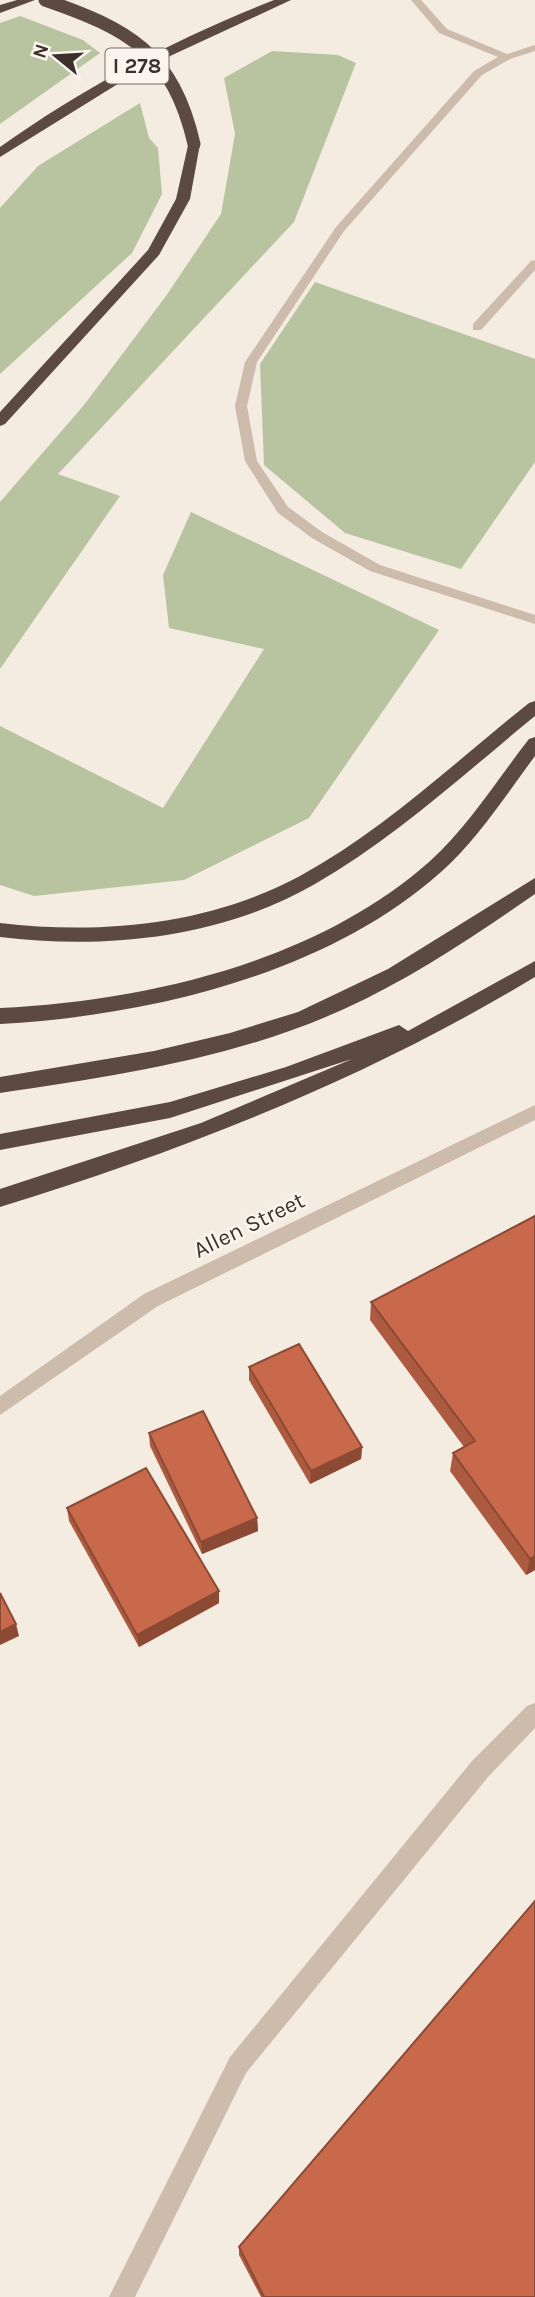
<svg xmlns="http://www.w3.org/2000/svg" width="535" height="2297" font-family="Karla,sans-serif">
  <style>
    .green { fill: #b8c4a0 }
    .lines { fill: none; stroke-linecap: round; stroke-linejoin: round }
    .service { fill: #cdbbac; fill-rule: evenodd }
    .minor { fill: #cdbbac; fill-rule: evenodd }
    .motorway { fill: #5c4a42; fill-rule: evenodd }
    .motorway-bridge { stroke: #5c4a42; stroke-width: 13 }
    .wall { fill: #ac5a40 }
    .shaded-wall { fill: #8c4a34 }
    .building { fill: #c8694b; stroke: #8c4a34; stroke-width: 2 }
    .labels { text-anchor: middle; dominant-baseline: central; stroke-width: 5; stroke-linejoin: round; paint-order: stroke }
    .shield { fill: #fbf5ee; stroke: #756b66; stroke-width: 2 }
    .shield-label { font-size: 21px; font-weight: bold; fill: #3b302b }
    .street-label { font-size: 23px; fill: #3b302b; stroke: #fbf5ee }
  </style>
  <rect width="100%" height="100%" fill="#f4ebe1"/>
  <g class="green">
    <polygon points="20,16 83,40 100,53 0,124 0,23"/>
    <polygon points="272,51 338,55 356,63 294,222 58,474 120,496 0,669 0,502 84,405 166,296 221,214 235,134 224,78"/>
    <polygon points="140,103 149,138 158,148 162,194 132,253 0,374 0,208 38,166"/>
    <polygon points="315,282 535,359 535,462 461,569 345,533 264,465 260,364"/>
    <polygon points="191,512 439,630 309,818 184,880 34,896 0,885 0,726 163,808 264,649 169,628 163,575"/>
  </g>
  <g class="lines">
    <g class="service">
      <polygon points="411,0 421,0 447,29 507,54 535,45 535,51 510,59 482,75 344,231 257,362 247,406 257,461 288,507 322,532 380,565 535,615 535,624 370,571 312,538 278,513 245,461 235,406 245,362 336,227 474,71 498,57 439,33"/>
      <polygon points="535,260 535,270 481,330 473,330 473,324 531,261"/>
      <polygon points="535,1703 535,1728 488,1777 246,2073 135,2297 109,2297 230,2057 472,1761 527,1706"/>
    </g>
    <polygon class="minor" points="535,1105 535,1120 158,1306 0,1415 0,1396 144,1294"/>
    <g class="motorway">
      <polygon points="17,0 35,0 0,13 0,5"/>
      <path d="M 274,0 L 291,0 L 142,69 L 0,157 L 0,147 C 86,86 177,38 274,0 Z"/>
      <polygon points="189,141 200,144 190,199 159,255 5,424 0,426 0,412 148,250 176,199"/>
      <path d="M 535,701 L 535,716 C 464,774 395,838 315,884 C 222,938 105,950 0,937 L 0,923 C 101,935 209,925 300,876 C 384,830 455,762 529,703 Z"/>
      <path d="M 535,737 L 535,756 C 506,795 478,839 441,872 C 327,974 149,1016 0,1024 L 0,1008 C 146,1001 316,962 429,862 C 468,827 497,780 529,739 Z"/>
      <path d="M 535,878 L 535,894 C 474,936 412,978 344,1009 C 237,1058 116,1076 0,1093 L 0,1077 L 154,1051 L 230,1033 L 298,1012 L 388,969 Z"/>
      <path d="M 535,961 L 535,977 C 366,1079 188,1149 0,1207 L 0,1189 L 201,1123 L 352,1059 L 170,1118 L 0,1150 L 0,1134 L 170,1102 L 286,1067 L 399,1025 L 408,1031 Z"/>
    </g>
    <path class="motorway-bridge" d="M 45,0 C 129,29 173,53 194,144"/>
  </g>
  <g class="wall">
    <polygon points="535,1216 535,1570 526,1575 450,1471 453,1453 464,1447 370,1320 371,1302"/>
    <polygon points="249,1367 362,1447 361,1459 310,1484 249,1380"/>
    <polygon points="149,1433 257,1518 258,1531 202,1554 150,1446"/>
    <polygon points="67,1508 219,1603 139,1647 69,1521"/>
    <polygon points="239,2247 535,2297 261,2297 239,2255"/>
  </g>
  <g class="shaded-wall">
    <polygon points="362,1447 361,1459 310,1484 311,1471"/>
    <polygon points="257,1518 258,1531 202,1554 201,1542"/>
    <polygon points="535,1556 535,1570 526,1575 530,1559"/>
    <polygon points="219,1591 219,1603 139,1647 137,1635"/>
    <polygon points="16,1624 19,1636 0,1645 0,1632"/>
  </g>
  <g class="building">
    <polygon points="535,1216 535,1556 530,1559 453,1453 475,1441 371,1302"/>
    <polygon points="299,1344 362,1447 311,1471 249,1367"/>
    <polygon points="203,1411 257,1518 201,1542 149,1433"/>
    <polygon points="146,1468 219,1591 137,1635 67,1508"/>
    <polygon points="0,1593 16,1624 0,1632"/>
    <polygon points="535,1901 535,2297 264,2297 239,2247"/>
  </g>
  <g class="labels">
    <rect class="shield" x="105.5" y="48.5" width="63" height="35" rx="5"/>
    <g class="shield-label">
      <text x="137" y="66">I 278</text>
    </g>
    <g class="street-label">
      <text transform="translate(249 1225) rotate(-26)">Allen Street</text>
    </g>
  </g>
  <g transform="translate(56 56) rotate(288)" stroke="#fbf5ee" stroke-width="5" paint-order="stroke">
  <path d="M0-5L12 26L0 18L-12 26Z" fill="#3b302b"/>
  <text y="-10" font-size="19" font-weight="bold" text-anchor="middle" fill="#3b302b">N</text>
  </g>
</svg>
